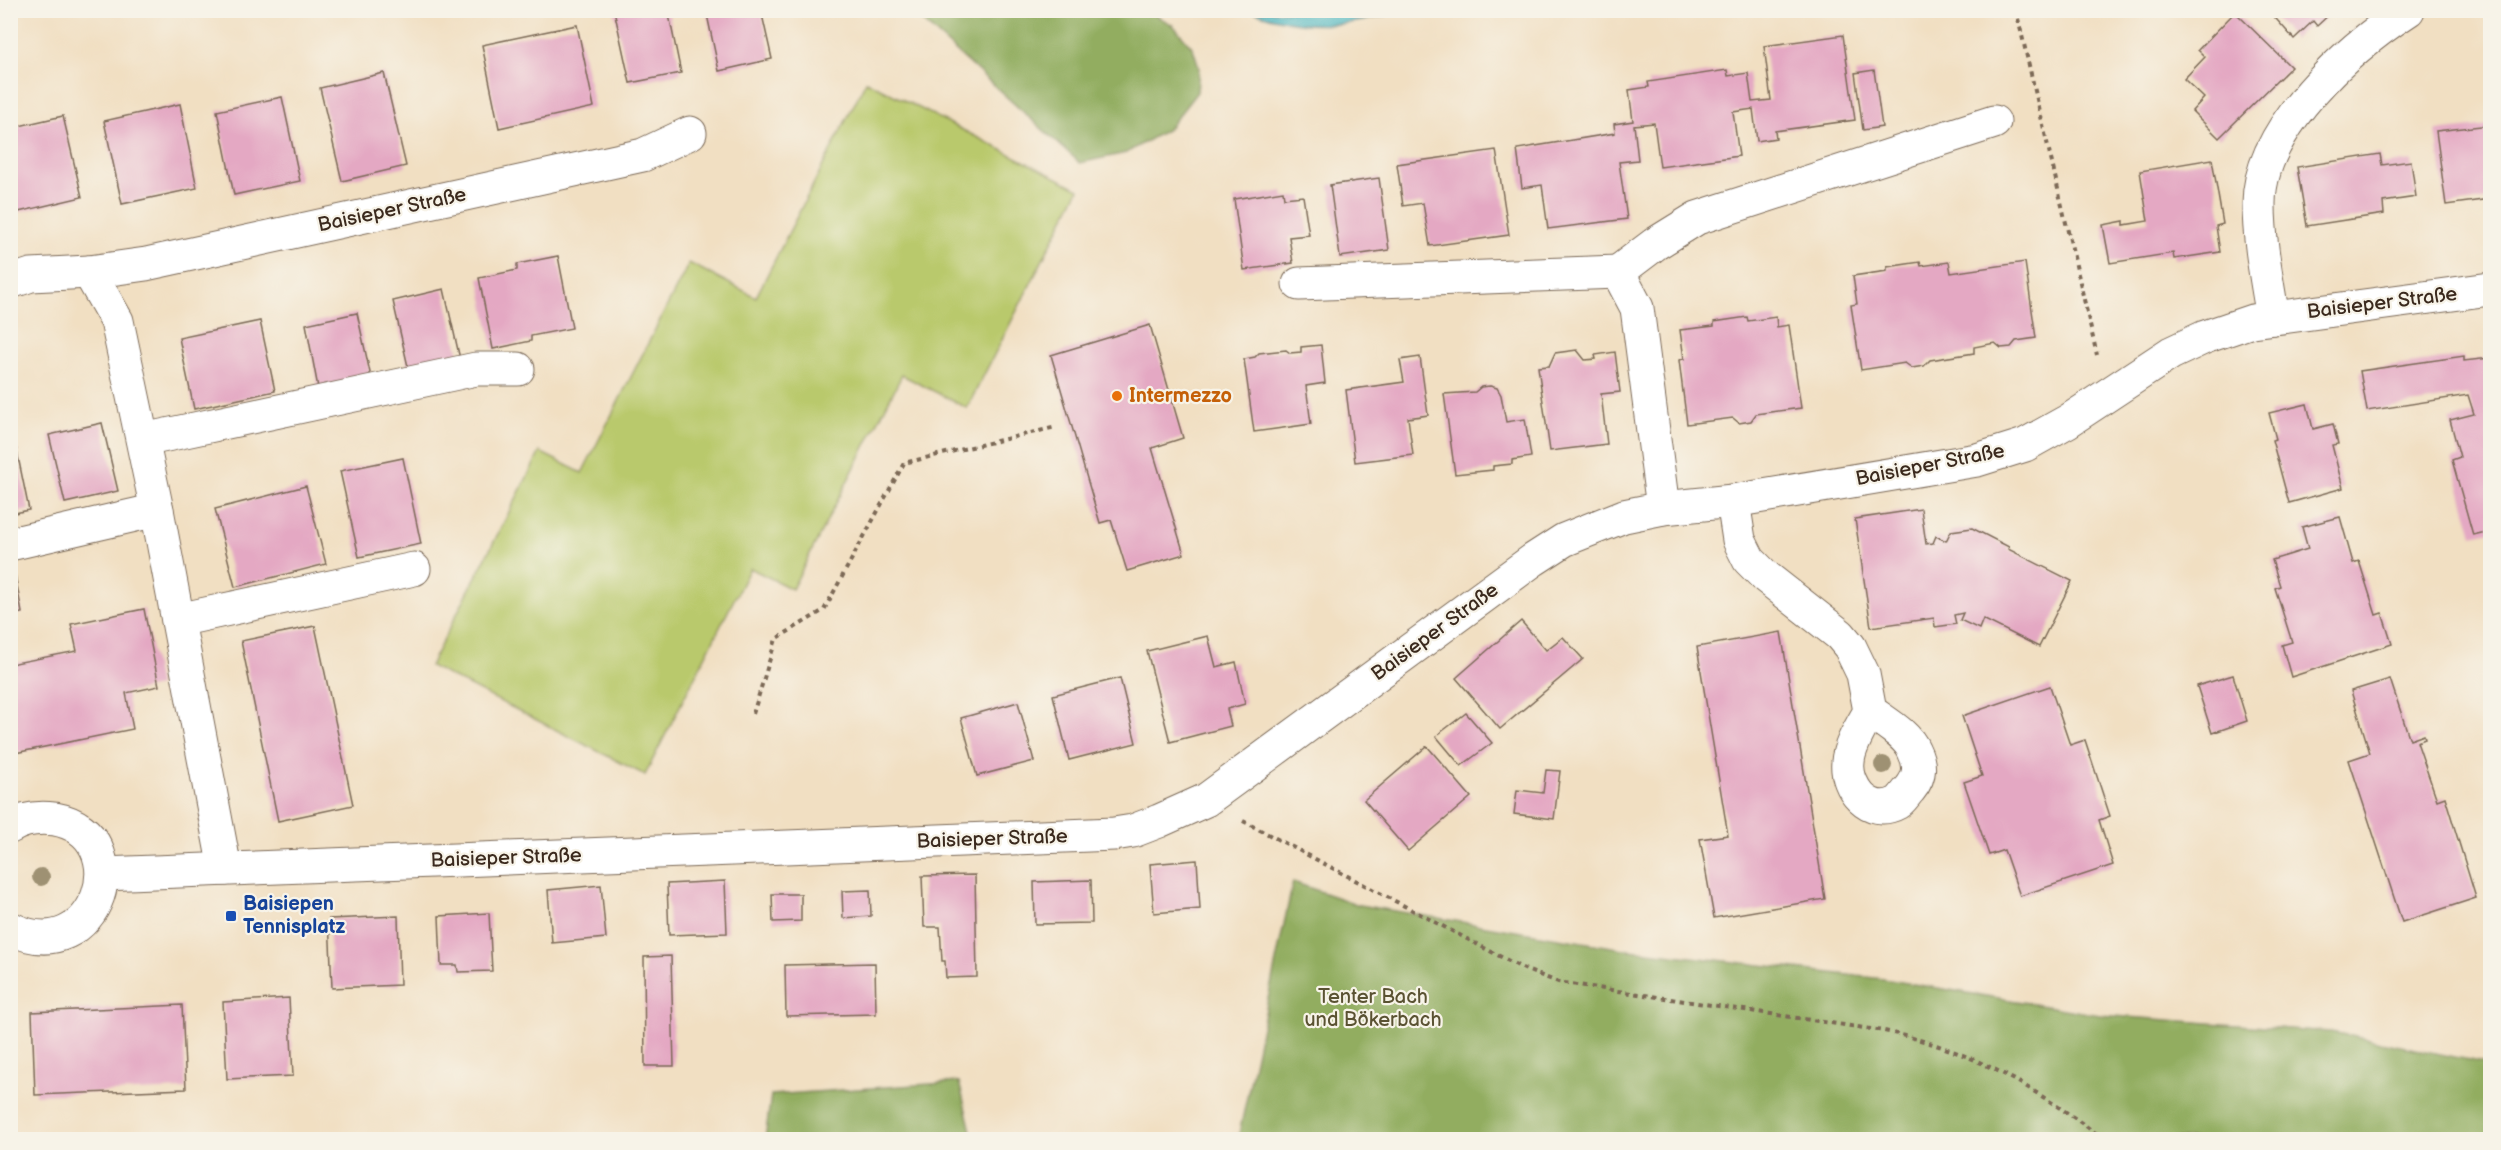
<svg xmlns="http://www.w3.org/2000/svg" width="2501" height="1150" font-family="'Balsamiq Sans',sans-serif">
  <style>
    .green { fill: #b9c96c; stroke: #7a7a45; stroke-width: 1.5 }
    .forest { fill: #92ad60; stroke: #666c3f; stroke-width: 1.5 }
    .water { fill: #46b5c0; stroke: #40706f; stroke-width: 1.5 }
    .building { fill: #e4a8c3 }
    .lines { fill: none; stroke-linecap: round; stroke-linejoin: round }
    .minor-casing { stroke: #7b6957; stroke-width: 35 }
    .path { stroke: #7b6957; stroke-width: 4; stroke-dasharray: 4.5 4.5; stroke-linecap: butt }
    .minor { stroke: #fff; stroke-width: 33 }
    .tree { fill: #9e9173 }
    .food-dot { fill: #e8710a; stroke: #f7f3e8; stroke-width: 2 }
    .transit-dot { fill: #1a4fb4; stroke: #f7f3e8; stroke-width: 2 }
    .labels { text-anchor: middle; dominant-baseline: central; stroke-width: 4.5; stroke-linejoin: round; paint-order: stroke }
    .street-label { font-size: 20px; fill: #3b2a1e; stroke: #f7f3e8 }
    .food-label { font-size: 20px; font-weight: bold; fill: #c56008; stroke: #f7f3e8; text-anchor: start }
    .transit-label { font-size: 20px; font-weight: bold; fill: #164399; stroke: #f7f3e8; text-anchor: start }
    .park-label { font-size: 20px; fill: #5a5232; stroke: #f7f3e8 }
  </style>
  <rect width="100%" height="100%" fill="#f7f3e8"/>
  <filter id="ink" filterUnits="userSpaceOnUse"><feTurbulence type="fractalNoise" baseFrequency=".0167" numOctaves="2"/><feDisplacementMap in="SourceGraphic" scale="12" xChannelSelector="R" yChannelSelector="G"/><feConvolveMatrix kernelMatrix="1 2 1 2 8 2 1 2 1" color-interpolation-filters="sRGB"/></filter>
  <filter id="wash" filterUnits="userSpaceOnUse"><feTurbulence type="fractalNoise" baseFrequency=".008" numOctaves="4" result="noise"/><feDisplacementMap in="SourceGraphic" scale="24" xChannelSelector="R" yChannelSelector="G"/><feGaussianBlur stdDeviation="1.35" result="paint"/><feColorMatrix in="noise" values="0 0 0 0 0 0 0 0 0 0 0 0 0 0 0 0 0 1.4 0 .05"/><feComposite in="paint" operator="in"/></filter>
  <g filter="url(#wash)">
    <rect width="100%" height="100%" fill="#f1dfc2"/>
    <polygon class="green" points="866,81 1079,189 967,408 902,375 792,589 750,568 645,775 430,666 540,452 582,473 689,263 756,297"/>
    <g class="forest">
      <polygon points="911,11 1148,11 1173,25 1193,48 1199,67 1197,92 1168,129 1126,153 1080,163"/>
      <polygon points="1293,882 1359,905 1630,950 1883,979 2100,1015 2331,1032 2490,1064 2490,1139 1238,1139"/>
      <polygon points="959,1082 973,1139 765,1139 771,1095"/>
    </g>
    <path class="water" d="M 1252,11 L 1399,11 C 1350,28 1300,30 1252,11 Z"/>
    <g id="blocks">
      <g class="building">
        <polygon points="614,10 668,10 681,73 630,83"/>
        <polygon points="706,10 761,10 772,59 719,71"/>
        <polygon points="2268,10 2334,10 2317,26 2313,21 2294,39"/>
        <polygon points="2235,12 2291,67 2219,138 2192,111 2204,98 2184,79 2205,57 2198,50"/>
        <polygon points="577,25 594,107 499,128 482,45"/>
        <polygon points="1843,35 1855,120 1775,131 1776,138 1757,141 1753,109 1733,112 1739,156 1660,167 1654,123 1634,125 1638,160 1619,162 1627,219 1548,229 1542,185 1522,188 1517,149 1615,133 1614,124 1633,121 1629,90 1649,87 1648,82 1727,70 1728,76 1748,73 1752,102 1771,100 1764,46"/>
        <polygon points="1874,70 1882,127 1863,130 1855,73"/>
        <polygon points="384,73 406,166 342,181 320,88"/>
        <polygon points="282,97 300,181 234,195 217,111"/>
        <polygon points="180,104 197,188 122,204 104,121"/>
        <polygon points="63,116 82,197 10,214 10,128"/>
        <polygon points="2490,125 2490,199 2446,205 2436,131"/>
        <polygon points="1496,150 1509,235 1430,246 1423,203 1403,206 1397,164"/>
        <polygon points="2380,154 2382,165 2411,161 2416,197 2383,202 2384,214 2307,226 2297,167"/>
        <polygon points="2212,159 2223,224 2216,226 2220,252 2174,259 2173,253 2110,263 2103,225 2124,221 2124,225 2148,221 2140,171"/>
        <polygon points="1379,178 1389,250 1340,257 1330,185"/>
        <polygon points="1283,191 1284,198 1303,196 1309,235 1289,237 1293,263 1244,270 1234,199"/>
        <polygon points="558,256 572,328 531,336 531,341 493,349 479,278 517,270 517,264"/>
        <polygon points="1920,262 1921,266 1949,262 1951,273 2025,262 2036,338 2016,341 2011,347 2001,348 1995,343 1974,347 1974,353 1930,360 1924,366 1912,368 1905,363 1861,370 1851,305 1857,304 1853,276 1887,271 1887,267"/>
        <polygon points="444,289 460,359 409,371 393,301"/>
        <polygon points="357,313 372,382 319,393 306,324"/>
        <polygon points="1747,317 1748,321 1776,317 1777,327 1789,325 1801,408 1756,414 1751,421 1739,423 1733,418 1687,424 1679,360 1684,359 1680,330 1714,326 1714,322"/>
        <polygon points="260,321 275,391 194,409 179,338"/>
        <polygon points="1150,325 1183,438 1152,448 1184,554 1127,571 1111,520 1100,523 1051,355"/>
        <polygon points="1321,345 1325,383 1306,386 1311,424 1254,432 1244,359 1255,357 1259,353 1286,350 1290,353 1301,352 1301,347"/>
        <polygon points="1577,350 1585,360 1596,359 1595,355 1615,352 1620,392 1601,394 1607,444 1550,451 1538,367 1549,366 1555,353"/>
        <polygon points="2464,356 2464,361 2490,358 2490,531 2473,535 2452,460 2460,457 2450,420 2474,414 2468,395 2367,411 2360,371"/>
        <polygon points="1420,357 1428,415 1408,418 1413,455 1355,462 1346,390 1404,382 1400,360"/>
        <polygon points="1490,386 1497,388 1501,395 1506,422 1525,419 1531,457 1512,460 1512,464 1493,466 1493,470 1455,474 1444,394 1475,392 1481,387"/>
        <polygon points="2307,404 2313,429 2333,424 2338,444 2332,445 2343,488 2289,503 2272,440 2276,439 2269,413"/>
        <polygon points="102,423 118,491 65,503 49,435"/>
        <polygon points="14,437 29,510 10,514 10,438"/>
        <polygon points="403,458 421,544 359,557 340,471"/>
        <polygon points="306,486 326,564 235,587 215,509"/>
        <polygon points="1921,509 1926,544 1933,543 1936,536 1946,541 1951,531 1972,528 2009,547 2008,549 2072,581 2039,647 1983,619 1979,629 1960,620 1963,613 1954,615 1956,624 1935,627 1934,618 1871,627 1855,519"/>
        <polygon points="2340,517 2353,563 2359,561 2376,615 2382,613 2392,644 2291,677 2282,645 2292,642 2275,588 2280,586 2272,560 2308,549 2302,527"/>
        <polygon points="15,574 22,613 10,615 10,575"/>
        <polygon points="144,609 159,686 126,693 133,729 10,754 10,664 77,651 71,624"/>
        <polygon points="1521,621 1546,650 1563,637 1583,659 1500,729 1456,678"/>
        <polygon points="315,626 353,805 278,821 241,641"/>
        <polygon points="1781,632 1825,899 1714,918 1700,839 1728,835 1697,647"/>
        <polygon points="1208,636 1216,667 1236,662 1245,704 1227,709 1231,726 1170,742 1147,651"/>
        <polygon points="2233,675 2247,721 2212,733 2197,686"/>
        <polygon points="1120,678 1136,743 1069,760 1053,695"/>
        <polygon points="2390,679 2410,740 2424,735 2425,739 2417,742 2437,800 2445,797 2476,898 2402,922 2349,760 2370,753 2351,691"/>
        <polygon points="2050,686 2070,745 2085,740 2110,816 2099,820 2113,865 2020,896 2004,850 1989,855 1964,782 1982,776 1962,716"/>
        <polygon points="1018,702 1034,761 977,776 961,718"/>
        <polygon points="1466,713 1492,743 1461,766 1436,736"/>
        <polygon points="1427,746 1471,797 1408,851 1364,800"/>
        <polygon points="1546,770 1560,771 1554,819 1514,814 1517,790 1543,793"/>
        <polygon points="1197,860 1200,909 1154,913 1150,864"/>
        <polygon points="975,875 977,977 946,978 945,961 942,961 940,927 924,927 922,876"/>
        <polygon points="1091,880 1092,923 1035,924 1034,882"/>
        <polygon points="725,881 727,933 669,935 667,884"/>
        <polygon points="601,885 606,938 552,943 548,890"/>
        <polygon points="870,890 871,916 843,918 842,891"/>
        <polygon points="772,894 801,894 801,921 773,922"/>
        <polygon points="489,913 492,971 458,972 457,965 441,965 439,916"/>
        <polygon points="398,916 400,985 332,988 329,919"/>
        <polygon points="671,956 674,1066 645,1066 644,957"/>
        <polygon points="875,963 876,1014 786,1016 785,965"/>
        <polygon points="289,998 293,1076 227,1079 223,1002"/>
        <polygon points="182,1005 186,1089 35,1095 32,1012"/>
      </g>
    </g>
  </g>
  <g filter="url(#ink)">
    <use href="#blocks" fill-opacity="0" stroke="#7b6957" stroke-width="1.5"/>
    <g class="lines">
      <g class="minor-casing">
        <g id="minor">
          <polyline points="89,272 117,321 157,510 225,869"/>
          <polyline points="10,282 31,275 89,272 146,264 643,155 690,133"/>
          <polyline points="1299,284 1618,272"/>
          <path d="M 2273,318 C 2267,281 2259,242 2259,204 C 2259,128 2349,48 2408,10"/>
          <polyline points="143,440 476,369 518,369"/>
          <path d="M 1733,501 L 1739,540 L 1749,560 L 1766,577 L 1840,635 L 1850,647 L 1863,674 L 1870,711 C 1884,722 1907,734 1914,751 C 1921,765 1920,777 1910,789 C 1906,793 1902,800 1897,803 C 1870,818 1845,787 1848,762 C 1849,745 1862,726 1870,711"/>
          <polyline points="1663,508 1637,308 1618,272 1655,244 1697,218 1994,122"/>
          <polyline points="10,544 157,510"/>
          <polyline points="178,620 414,569"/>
          <path d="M 10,827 C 24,818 39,817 55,819 C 140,834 99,973 10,928"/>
          <polyline points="103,874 1114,834 1133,831 1159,821 1206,800 1533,560 1564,540 1624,516 1663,508 1733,501 1977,460 2025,445 2068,421 2171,353 2205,337 2252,321 2490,289"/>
        </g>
      </g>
      <g class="path">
        <polyline points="2016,10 2097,355"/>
        <polyline points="753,714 776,639 824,610 904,463 1056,427"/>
        <path d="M 1243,821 L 1526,970 L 1558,982 L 1884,1031 C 1973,1050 2032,1086 2105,1140"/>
      </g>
      <use href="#minor" class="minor"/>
    </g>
    <g class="tree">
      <circle cx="1883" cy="765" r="9"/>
      <circle cx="41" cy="877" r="9"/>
    </g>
  </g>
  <circle class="food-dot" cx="1117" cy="396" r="6"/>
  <rect class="transit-dot" x="225" y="910" width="12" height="12" rx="3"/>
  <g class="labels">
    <g class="street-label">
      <text transform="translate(392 210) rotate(-12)">Baisieper Straße</text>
      <text transform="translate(2382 303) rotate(-7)">Baisieper Straße</text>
      <text transform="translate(1930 465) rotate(-11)">Baisieper Straße</text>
      <text transform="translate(1435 632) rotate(-36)">Baisieper Straße</text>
      <text transform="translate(992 839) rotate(-2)">Baisieper Straße</text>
      <text transform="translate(506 858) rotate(-2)">Baisieper Straße</text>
    </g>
    <g class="food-label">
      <text x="1129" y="396">Intermezzo</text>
    </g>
    <g class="transit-label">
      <text x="243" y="904">Baisiepen<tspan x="243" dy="23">Tennisplatz</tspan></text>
    </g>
    <g class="park-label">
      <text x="1373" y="997">Tenter Bach<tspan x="1373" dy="23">und Bökerbach</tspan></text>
    </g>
  </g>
  <rect width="2501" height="1150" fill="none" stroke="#f7f3e8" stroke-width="36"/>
</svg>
